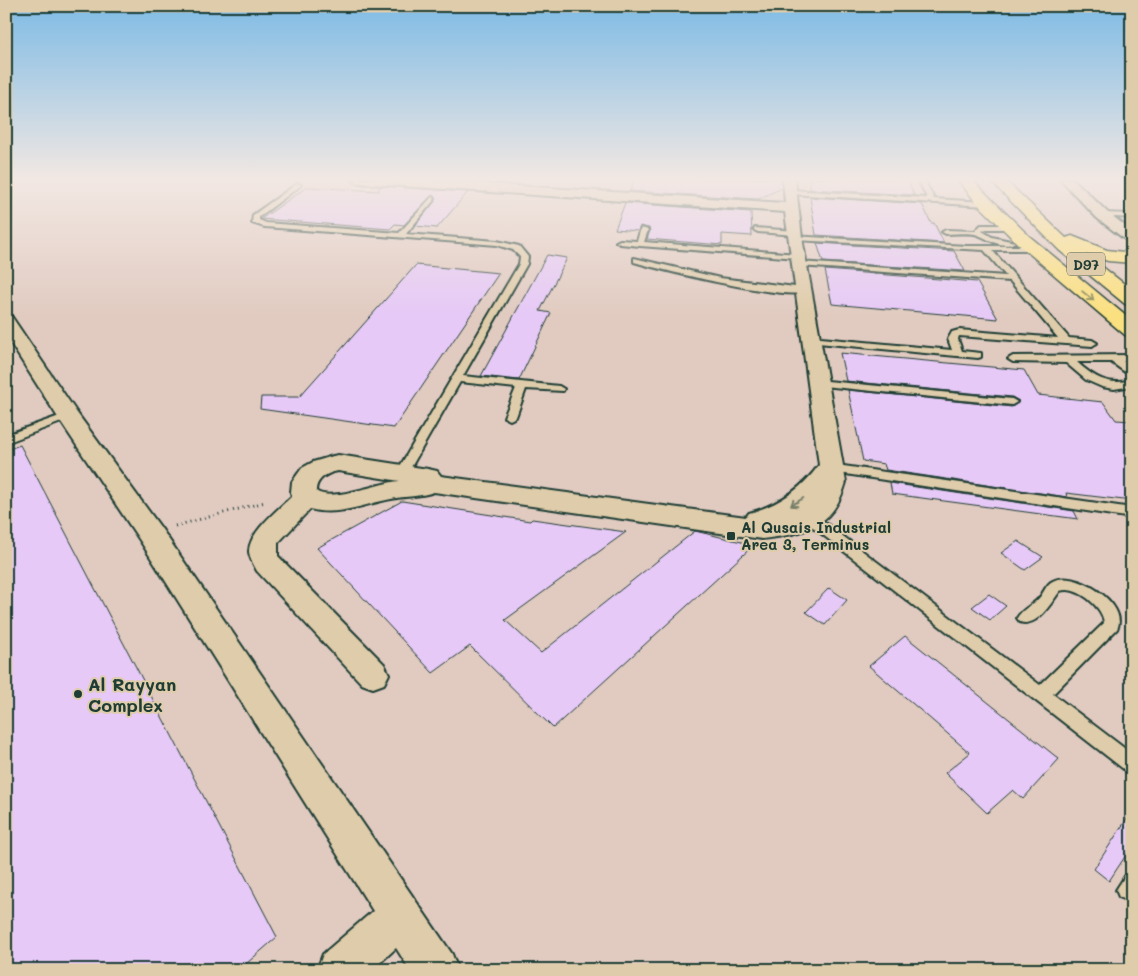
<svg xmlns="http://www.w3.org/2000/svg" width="1138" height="976" font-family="Mali,sans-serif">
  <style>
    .building { fill: #e6c9f7; stroke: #1f3d34 }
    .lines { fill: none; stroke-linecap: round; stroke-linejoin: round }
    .lane-casing { stroke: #1f3d34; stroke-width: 4 }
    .street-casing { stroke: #1f3d34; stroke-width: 4 }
    .primary-casing { stroke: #1f3d34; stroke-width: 3 }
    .path { stroke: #1f3d34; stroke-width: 3; stroke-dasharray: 1 4; stroke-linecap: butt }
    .lane { fill: #dfccaa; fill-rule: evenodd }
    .street { fill: #dfccaa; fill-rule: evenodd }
    .primary { fill: #fbe080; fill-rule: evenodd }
    .oneway { stroke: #8d8e5a }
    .oneway2 { stroke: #757d69 }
    .poi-dot { fill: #1f3d34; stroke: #dfccaa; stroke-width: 2 }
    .labels { text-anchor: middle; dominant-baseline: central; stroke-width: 4; stroke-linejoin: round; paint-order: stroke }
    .shield { fill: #dfccaa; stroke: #596857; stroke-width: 1 }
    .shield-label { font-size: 14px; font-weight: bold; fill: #1f3d34 }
    .poi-label { font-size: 15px; font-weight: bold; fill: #1f3d34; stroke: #dfccaa; text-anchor: start }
    .near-poi-label { font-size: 18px; font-weight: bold; fill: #1f3d34; stroke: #dfccaa; text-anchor: start }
  </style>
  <rect width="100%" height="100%" fill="#e1cbc1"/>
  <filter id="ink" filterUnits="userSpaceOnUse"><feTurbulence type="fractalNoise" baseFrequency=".02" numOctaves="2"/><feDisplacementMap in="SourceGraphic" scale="10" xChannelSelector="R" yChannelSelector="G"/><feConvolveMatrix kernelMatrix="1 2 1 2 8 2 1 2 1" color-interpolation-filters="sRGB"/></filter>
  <g filter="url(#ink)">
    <g class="building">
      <polygon points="635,179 781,179 782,188 758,199 630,191"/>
      <polygon points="810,179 907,179 914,195 810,189"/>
      <polygon points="379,186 468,192 437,228 415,226 436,200 436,197 432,195 404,225 395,224 390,229 261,219 307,187 379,191"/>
      <polygon points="810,197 922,204 931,223 934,223 944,243 816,235"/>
      <polygon points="625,203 751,212 752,236 722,234 722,245 647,239 650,231 649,228 640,226 638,231 615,229"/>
      <polygon points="817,243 954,251 965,271 823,262"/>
      <polygon points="547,255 567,258 540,311 551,313 519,380 481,376"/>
      <polygon points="416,265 499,273 394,428 260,409 261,397 299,397"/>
      <polygon points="825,270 977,282 998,319 832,304"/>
      <polygon points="840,353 1024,370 1038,395 1103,402 1116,420 1132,421 1132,501 1066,493 1067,497 886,470 884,464 863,461 848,390 1012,407 1019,401 1012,397 846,381"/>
      <polygon points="20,445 277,937 239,970 6,970 6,450"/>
      <polygon points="890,483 1074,511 1078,519 892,494"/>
      <polygon points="402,501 530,521 532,519 626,532 505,620 541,653 695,531 754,545 553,728 470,646 433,673 317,548"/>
      <polygon points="1018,541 1043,557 1025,570 1001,553"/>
      <polygon points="829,588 847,600 825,625 806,612"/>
      <polygon points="989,594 1006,606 990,620 972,607"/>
      <polygon points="905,636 1059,759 1023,799 1013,790 987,813 945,773 970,753 869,666"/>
      <polygon points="1132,811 1132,846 1109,881 1094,869"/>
    </g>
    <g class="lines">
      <g class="lane-casing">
        <g id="lane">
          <polygon points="918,179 924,179 934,199 986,202 989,204 986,206 790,194 787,192 790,190 927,198"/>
          <polygon points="298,183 301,185 300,186 259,217 259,220 266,223 399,233 432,197 435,199 434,200 406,234 497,241 519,246 528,257 527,264 463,376 559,386 564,389 563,391 526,389 516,417 510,420 504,417 516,388 460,382 406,476 398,476 396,473 519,264 520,257 513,250 497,245 265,227 252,223 253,215"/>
          <polygon points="1102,213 1132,214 1132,218 1100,216 1098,215"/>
          <path d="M 981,225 L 1013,225 L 1013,229 L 986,229 L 982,231 L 992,237 L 1015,242 C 1003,250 989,239 978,235 C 969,232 955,234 946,234 L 942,232 L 946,230 L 975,231 Z"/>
          <polygon points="641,228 648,230 644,242 798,254 802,256 798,258 640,246 620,244 616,242 620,240 637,241"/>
          <polygon points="755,228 795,231 799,233 795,235 758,232 754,230"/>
          <polygon points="792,236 967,246 1036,246 1036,250 992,250 1069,338 1092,340 1097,343 1092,346 959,336 958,339 962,351 981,353 981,357 978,358 807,342 805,340 810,337 952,350 948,339 952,332 959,330 1058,338 1010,281 799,266 795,264 799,262 1006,276 984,250 795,240 791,238"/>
          <path d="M 634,258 L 720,278 L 804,288 L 808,291 C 793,303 658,269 634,262 Z"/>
          <path d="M 1132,355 L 1132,361 L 1123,361 L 1132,369 L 1132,377 L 1111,362 L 1077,362 C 1094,378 1109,386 1132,380 L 1132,386 L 1114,389 L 1102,387 L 1086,380 L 1066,363 L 1013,362 L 1008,359 L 1013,356 Z"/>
          <polygon points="817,380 1012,399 1017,402 1012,405 813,385 812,383 813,381"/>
          <polygon points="68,413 74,416 72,418 6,443 6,435"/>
          <polygon points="830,464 1132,508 1132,518 826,471 824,468"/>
          <path d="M 810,513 L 815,515 L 1040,685 L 1104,623 C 1103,606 1076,585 1060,591 C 1051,603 1037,628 1020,622 L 1017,618 C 1021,610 1031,606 1037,600 C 1043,595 1045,586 1051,582 C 1073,567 1130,604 1117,629 L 1053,694 L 1132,754 L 1132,774 L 1126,771 L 805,521 L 803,518 L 805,515 Z"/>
          <polygon points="1132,873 1132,898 1126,900 1119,897 1116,890 1125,876"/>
        </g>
      </g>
      <g class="street-casing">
        <g id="street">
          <path d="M 352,179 L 409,179 L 785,203 L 783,179 L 795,179 L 802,238 L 846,482 C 834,527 804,534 762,539 L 434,492 C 420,497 406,496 391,499 C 364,504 337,517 310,509 L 278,543 L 278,556 L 384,664 L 389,674 L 384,684 L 373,688 L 362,684 L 257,571 C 254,565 250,559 249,552 C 248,533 279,509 292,496 L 291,492 L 292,482 L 302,468 L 313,462 L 333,456 L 338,455 L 428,469 L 437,471 L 441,476 L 746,517 L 749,513 C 778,505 801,490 819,465 L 785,212 L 358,183 ZM 338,471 L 400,481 C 380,482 331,503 316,491 C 316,479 327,473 338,471 Z"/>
          <polygon points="1060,179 1073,179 1107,212 1132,231 1132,242 1127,241 1097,218"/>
          <polygon points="6,316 12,317 77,413 161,528 452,954 458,970 410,970 396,948 372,970 317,970 323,954 373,911 141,542 57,416 6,336"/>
        </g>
      </g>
      <g class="primary-casing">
        <g id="primary">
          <polygon points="957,179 971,179 1029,236 1132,321 1132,337 1125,335 1017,243 977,203"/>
          <polygon points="989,179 1004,179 1066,238 1072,236 1107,250 1132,253 1132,263 1108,261 1086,254 1132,290 1132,306 1125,304 1059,250"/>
        </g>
      </g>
      <polyline class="path" points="175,526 265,502"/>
      <use href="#lane" class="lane"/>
      <use href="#street" class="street"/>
      <use href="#primary" class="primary"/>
    </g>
    <defs><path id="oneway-shaft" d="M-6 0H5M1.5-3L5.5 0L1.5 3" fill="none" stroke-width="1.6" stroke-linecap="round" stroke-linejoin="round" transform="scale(1.25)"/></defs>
    <use class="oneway" href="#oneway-shaft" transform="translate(1088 296) rotate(39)"/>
    <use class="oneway2" href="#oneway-shaft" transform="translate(797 502) rotate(148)"/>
  </g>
  <linearGradient id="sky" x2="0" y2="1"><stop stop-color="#7ebbe5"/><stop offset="0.57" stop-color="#f2e8e3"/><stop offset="1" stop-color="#f2e8e3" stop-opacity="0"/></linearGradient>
  <rect width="1138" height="315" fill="url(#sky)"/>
  <g class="poi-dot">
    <rect x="726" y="531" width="10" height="10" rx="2.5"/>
    <circle cx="78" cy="694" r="5"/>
  </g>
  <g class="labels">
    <rect class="shield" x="1067" y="252.5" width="38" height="23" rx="4"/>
    <g class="shield-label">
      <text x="1086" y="264">D97</text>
    </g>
    <g class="poi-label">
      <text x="741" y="527">Al Qusais Industrial<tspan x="741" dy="17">Area 3, Terminus</tspan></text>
    </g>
    <g class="near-poi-label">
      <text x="88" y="684">Al Rayyan<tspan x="88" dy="21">Complex</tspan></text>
    </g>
  </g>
  <rect width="1138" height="976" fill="none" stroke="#dfccaa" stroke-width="25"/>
  <rect x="12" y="12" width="1113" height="951" fill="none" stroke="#1f3d34" stroke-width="2" filter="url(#ink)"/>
</svg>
